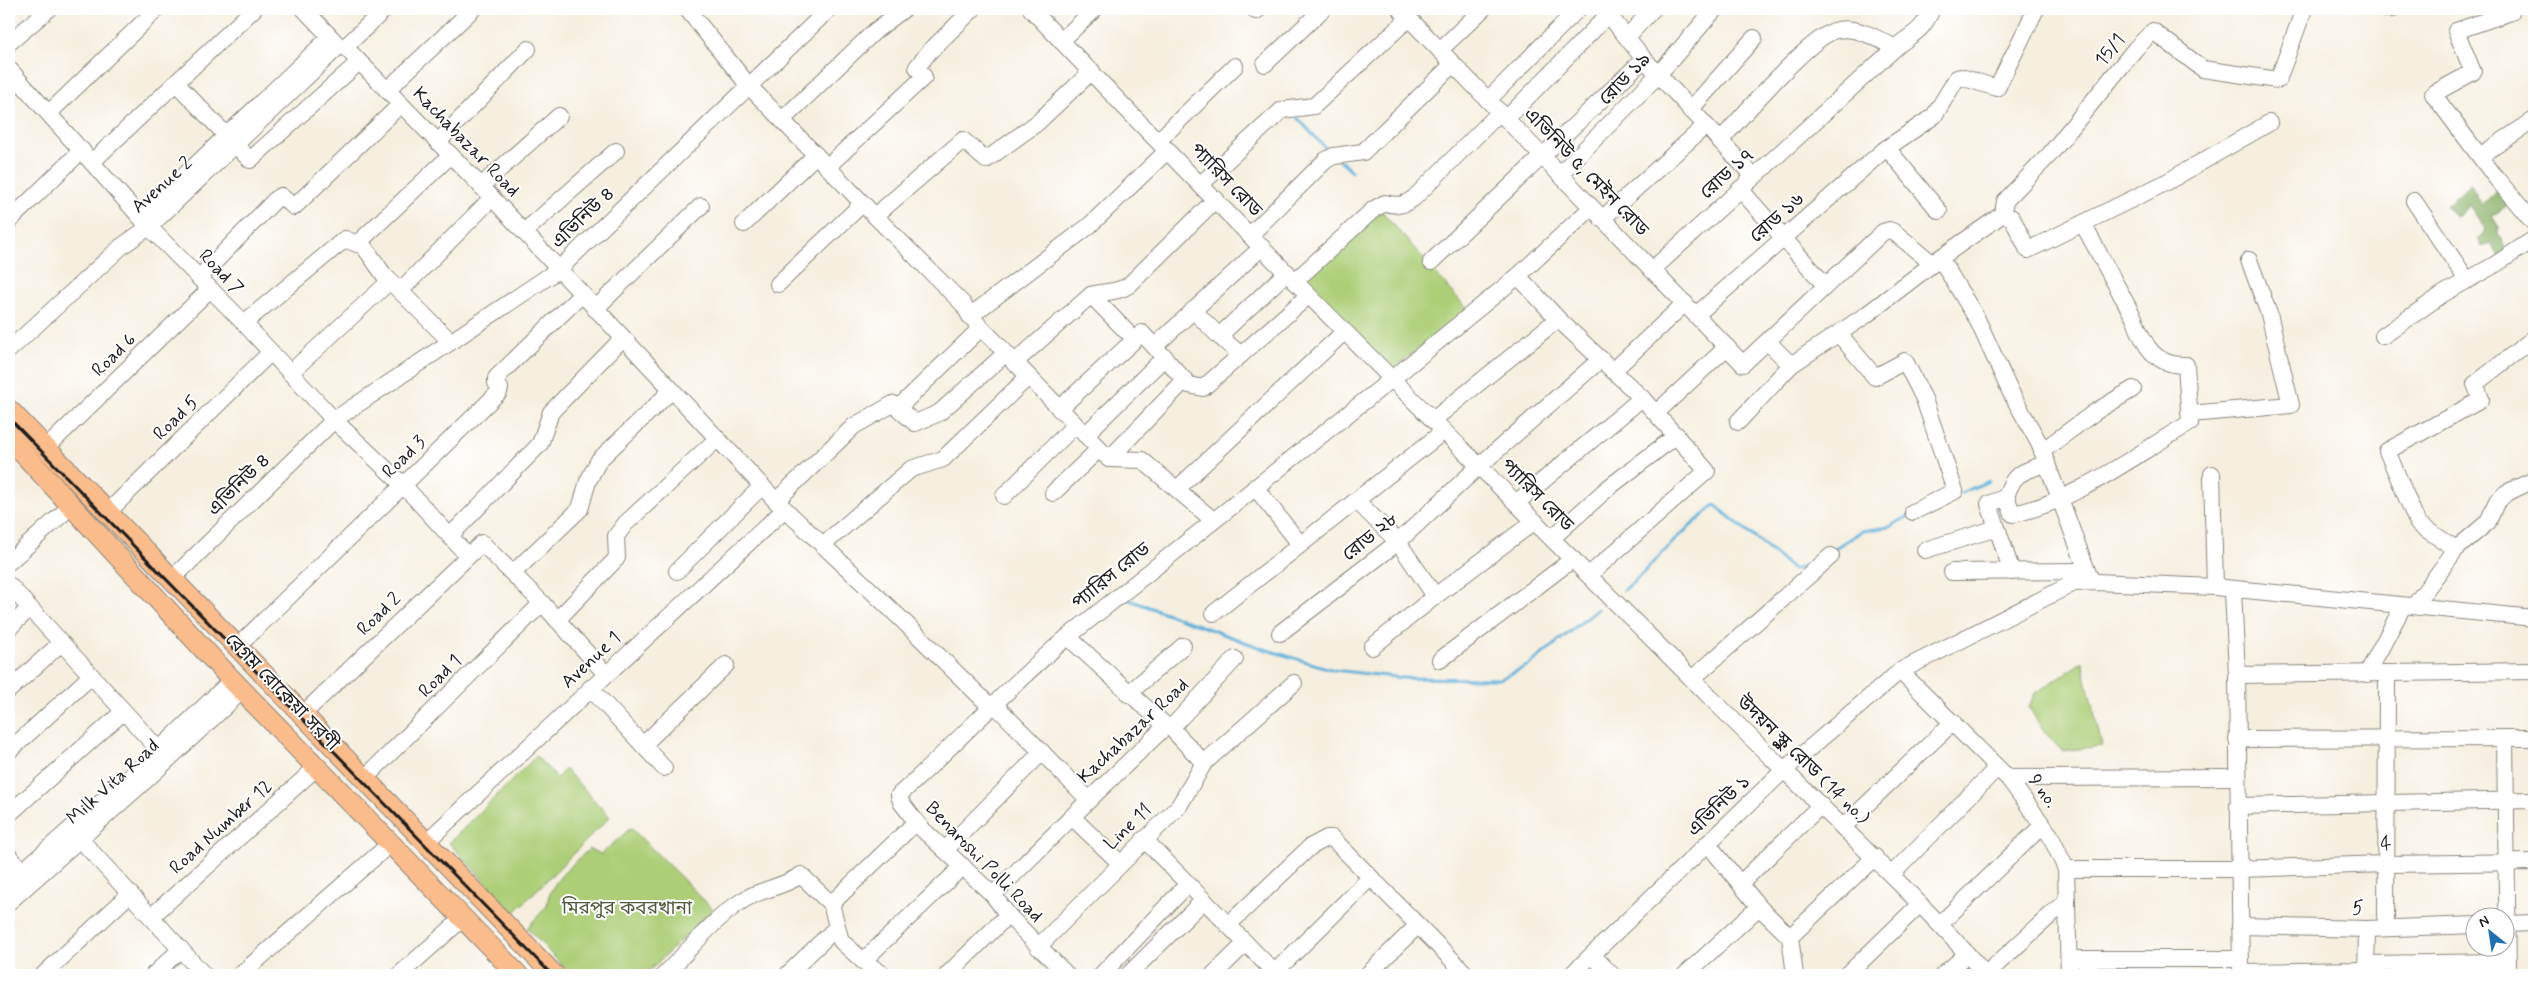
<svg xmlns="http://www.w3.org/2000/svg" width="2543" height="984" font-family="Mynerve,'Noto Sans Bengali',sans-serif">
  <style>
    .green { fill: #acce76; stroke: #647549 }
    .forest { fill: #89b167; stroke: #526642 }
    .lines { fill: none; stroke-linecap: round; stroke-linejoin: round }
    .stream { stroke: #5fb0da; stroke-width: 3 }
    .minor-casing { stroke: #89867e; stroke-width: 18 }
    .major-casing { stroke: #89867e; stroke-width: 22 }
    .minor { stroke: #fff; stroke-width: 16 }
    .major { stroke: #fabc8b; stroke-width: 20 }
    .rail { stroke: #1c1c1c; stroke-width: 3 }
    .labels { text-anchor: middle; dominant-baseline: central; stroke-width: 4; stroke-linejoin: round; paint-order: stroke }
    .street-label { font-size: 19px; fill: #1c1c1c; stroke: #fff }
    .park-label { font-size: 19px; fill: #4e5a3c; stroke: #fff }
  </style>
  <rect width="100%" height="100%" fill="#fff"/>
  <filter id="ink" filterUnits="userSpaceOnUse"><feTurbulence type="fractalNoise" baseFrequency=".02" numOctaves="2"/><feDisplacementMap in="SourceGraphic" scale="10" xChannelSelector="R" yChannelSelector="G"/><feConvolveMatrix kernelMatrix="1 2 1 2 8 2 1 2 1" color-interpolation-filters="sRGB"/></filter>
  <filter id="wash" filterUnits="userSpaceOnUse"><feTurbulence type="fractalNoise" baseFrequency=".0096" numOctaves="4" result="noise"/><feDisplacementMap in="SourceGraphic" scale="20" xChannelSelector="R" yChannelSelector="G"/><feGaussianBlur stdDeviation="1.12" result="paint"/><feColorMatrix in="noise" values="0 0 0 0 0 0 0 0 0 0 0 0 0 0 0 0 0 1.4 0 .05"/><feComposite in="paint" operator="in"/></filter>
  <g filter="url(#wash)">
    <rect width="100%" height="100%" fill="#f6efdf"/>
    <g class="green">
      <polygon points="1380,209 1468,310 1388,373 1305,285 1306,277"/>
      <polygon points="2082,662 2102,746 2062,751 2042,729 2029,707 2034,694"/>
      <polygon points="536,756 557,778 565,769 610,817 514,913 449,843"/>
      <path d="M 631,828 L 713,909 L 645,975 L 629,975 L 625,971 L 617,975 L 608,966 L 599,975 L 571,975 L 527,928 L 547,906 C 548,882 573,865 589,849 L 601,854 Z"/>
      <polygon points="1972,954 1992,975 1947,975"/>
    </g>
    <path class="forest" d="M 2470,184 L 2482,205 L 2495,192 L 2498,192 L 2508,205 L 2492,216 L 2499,227 L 2498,233 L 2509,254 L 2500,259 L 2491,243 L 2482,247 L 2478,239 L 2486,230 L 2468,204 C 2465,209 2463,216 2455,217 L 2446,206 Z"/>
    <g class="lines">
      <g class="stream">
        <polyline points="1294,114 1329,152"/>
        <polyline points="1340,160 1352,171"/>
        <polyline points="1961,493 1989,481"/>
        <polyline points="1832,550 1862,531 1889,527 1909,516"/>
        <polyline points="1624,590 1635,581 1679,536 1715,505 1794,570 1814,561"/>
        <polyline points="1127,599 1264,649 1334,670 1404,678 1500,679 1529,665 1598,609"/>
      </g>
    </g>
  </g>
  <g filter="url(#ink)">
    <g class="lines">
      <g class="minor-casing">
        <g id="minor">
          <polyline points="304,9 339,46 345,47 481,186 776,501 898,616 992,708"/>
          <polyline points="687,9 749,86 875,216 963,304 970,316 1109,459"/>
          <path d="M 1031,9 C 1253,244 1484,470 1712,699 C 1803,791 1900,878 1986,975"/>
          <polyline points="1400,9 1743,364 1883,232 1889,230 1894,232 1933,264"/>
          <polyline points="1604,9 1644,59"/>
          <polyline points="2385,9 2393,9"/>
          <polyline points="2510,9 2511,12 2456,31 2473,72 2433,94 2496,178 2534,223"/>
          <polyline points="1256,11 1259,9"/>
          <polyline points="1627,37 1653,9"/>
          <polyline points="1061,41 1095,9"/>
          <polyline points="9,43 49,9"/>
          <polyline points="345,47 385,9"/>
          <polyline points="1440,50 1483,9"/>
          <polyline points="1265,64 1323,9"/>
          <polyline points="9,69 149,227 244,323 334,420 403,485 468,556"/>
          <polyline points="176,83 250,160 359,62"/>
          <polyline points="387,90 473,9"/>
          <polyline points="1488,100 1578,9"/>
          <polyline points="1690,110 1754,38"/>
          <polyline points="50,112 157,9"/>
          <polyline points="1506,119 1609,14"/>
          <polyline points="782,120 875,31 904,9"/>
          <polyline points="1159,140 1235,66"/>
          <path d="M 1720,141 C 1740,119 1811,35 1837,30 C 1856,26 1879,39 1895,48"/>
          <polyline points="438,142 528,49"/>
          <polyline points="1887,148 1939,211"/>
          <polyline points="2480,156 2534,120"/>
          <polyline points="93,161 254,9"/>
          <polyline points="827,167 924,77 917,67 929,52 973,9"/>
          <polyline points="1560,174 1657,76 1715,9"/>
          <polyline points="1201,184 1282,110 1314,106 1409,18"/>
          <polyline points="481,186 559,116"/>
          <polyline points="1740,189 1825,285"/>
          <polyline points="2414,201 2467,280"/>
          <polyline points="2003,214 2005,201 2050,154 2136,48 2153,31 2203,69 2278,80 2304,9"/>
          <polyline points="875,216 963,140 986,160 1037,123 1092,71"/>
          <polyline points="141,217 330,37"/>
          <polyline points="1602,219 1705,126"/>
          <polyline points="9,221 82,150"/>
          <polyline points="744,224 816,155"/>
          <polyline points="524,232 616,151"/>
          <polyline points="1250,235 1326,160 1334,156 1363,152 1453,64"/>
          <polyline points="360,241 384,275 451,342"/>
          <polyline points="1940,258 1977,319 2010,391 2039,443 2089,576"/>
          <polyline points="1431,262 1644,59 1754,177"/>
          <path d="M 1652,270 L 1895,48 C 1913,32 1921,34 1932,9"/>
          <polyline points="1518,276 1558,319 1642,398 1707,471 1589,575"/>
          <polyline points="199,278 277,198 281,196 294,207 401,104"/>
          <path d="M 1295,281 L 1374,209 L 1385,203 C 1398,206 1403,206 1414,198 L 1500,112"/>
          <polyline points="778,284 862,204"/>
          <polyline points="400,291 492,198"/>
          <path d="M 1091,295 C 1105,291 1118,293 1129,285 L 1216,199"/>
          <polyline points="595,309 701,206"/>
          <polyline points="1193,310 1219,336"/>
          <polyline points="1696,315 1884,150 1934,116 1957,78 1961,77 1997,88 2036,9"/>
          <polyline points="970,316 1089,226 1168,150"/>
          <polyline points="244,323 345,239 357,244 451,155"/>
          <polyline points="1839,334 1875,377 1905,361 1924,399 1955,491 1913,512"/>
          <polyline points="2383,336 2443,294 2496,264 2534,239"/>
          <polyline points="1768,342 1791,365 1866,315 1940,258 2003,214 2012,218 2028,250 2165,183 2269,123"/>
          <polyline points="1155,346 1262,247"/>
          <polyline points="9,350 122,246 149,227 339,46"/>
          <polyline points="1241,355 1219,336 1287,272"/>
          <polyline points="1014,363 1091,295 1126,331"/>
          <polyline points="1613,371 1685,303"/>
          <polyline points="290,373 390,281"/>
          <polyline points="898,408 981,328"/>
          <polyline points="1059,409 1142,333 1189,385 1203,388 1308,296"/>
          <polyline points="1656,413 1727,347"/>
          <polyline points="2190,414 2291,405 2269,314 2249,260"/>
          <polyline points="1433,420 1558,319"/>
          <polyline points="1738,422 1791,365"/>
          <polyline points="1085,435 1165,357"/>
          <polyline points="46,448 209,290"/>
          <polyline points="2042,451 2095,412 2133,389"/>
          <polyline points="1109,459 1142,460 1213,520"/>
          <polyline points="1109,459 1185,380"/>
          <polyline points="2212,474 2215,587"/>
          <polyline points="1255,487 1300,544"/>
          <polyline points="1177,489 1344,332"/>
          <polyline points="1053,493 1099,449"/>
          <polyline points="1004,496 1075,425"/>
          <path d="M 2006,497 C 2014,471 2022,473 2047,463"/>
          <polyline points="776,501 854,426 893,404 915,423 939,413 1005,354"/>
          <polyline points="1357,501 1398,542 1435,596"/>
          <polyline points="1516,503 1642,398"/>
          <polyline points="108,512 271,352"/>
          <polyline points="450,536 540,444 551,412 623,338"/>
          <polyline points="1552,538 1608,488 1677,435"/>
          <polyline points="824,544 911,469 943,459 1028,377"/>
          <polyline points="2456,549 2418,524 2387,451 2479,401 2481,399 2475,384 2534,338"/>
          <polyline points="1925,550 1997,528"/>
          <polyline points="9,562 71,506"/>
          <polyline points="677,571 762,486"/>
          <polyline points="1952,572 2080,571 2093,580"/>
          <path d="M 2012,572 L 1989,504 L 2006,497 L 2013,514 C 2077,501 2134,455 2190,423 L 2186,365 C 2155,366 2144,346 2134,318 L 2083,224"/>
          <polyline points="513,573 580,509 588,481 599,460 672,390"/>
          <polyline points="173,578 334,420 558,270 829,9"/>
          <polyline points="9,585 159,750"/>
          <polyline points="2233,590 2237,675 2241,975"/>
          <polyline points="2414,606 2456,549 2488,522 2496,503 2506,493 2534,480"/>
          <polyline points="1214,613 1444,431"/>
          <polyline points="557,620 617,558 616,536 626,523 717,439"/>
          <polyline points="9,628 30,608"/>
          <polyline points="1280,633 1398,542 1479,466 1601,359"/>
          <polyline points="1068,637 1166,726"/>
          <polyline points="238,646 499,392 500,388 496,383 496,378 582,294"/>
          <polyline points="1372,647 1438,594 1535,521"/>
          <polyline points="1440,660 1573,559"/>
          <polyline points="1900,671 2008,778 2050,835 2066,869 2069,975"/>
          <polyline points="2367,674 2403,606"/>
          <polyline points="2237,675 2534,671"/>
          <polyline points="1692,679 1831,556"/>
          <polyline points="590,688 664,768"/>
          <polyline points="9,690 61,643"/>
          <polyline points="1128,694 1183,646"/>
          <polyline points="995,705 1089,800 1166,726 1171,728 1235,659"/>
          <polyline points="303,714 482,543 542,603 606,674"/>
          <polyline points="2505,738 2508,975"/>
          <polyline points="2237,739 2534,738"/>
          <polyline points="643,745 726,665"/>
          <polyline points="9,751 91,676"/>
          <polyline points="1204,763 1294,683"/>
          <polyline points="365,778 542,603"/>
          <polyline points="2008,778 2237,777"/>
          <polyline points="2238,806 2534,800"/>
          <polyline points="9,814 123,712"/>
          <polyline points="1072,817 1120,863"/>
          <polyline points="1843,827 1953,722"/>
          <polyline points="80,839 204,975"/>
          <polyline points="1144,839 1277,975"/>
          <polyline points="426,842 785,509"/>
          <polyline points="1708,844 1759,907 1790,937 1795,975"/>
          <polyline points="945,850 1042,752"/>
          <polyline points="9,856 22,871"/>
          <polyline points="2066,869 2239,869 2386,864 2534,862"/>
          <polyline points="1892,874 1997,768"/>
          <polyline points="9,883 140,768 232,680"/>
          <polyline points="1740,884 1821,805"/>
          <polyline points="993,895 1089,800"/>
          <polyline points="9,902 145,781 243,690"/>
          <polyline points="831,904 916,822"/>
          <polyline points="151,917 317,767"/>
          <polyline points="1940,924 2043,825"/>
          <polyline points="2506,924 2534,923"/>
          <polyline points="1228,925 1310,847 1327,838 1332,838 1467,975"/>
          <polyline points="2240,926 2367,929 2476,925"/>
          <polyline points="2386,928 2387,674"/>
          <polyline points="1790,937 1875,857"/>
          <polyline points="1038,947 1179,806 1204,763 1171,728"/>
          <polyline points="1592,955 1612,975"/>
          <polyline points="2069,959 2241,959"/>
          <polyline points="863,961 963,866"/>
          <polyline points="2367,964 2507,962"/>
          <polyline points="1275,972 1370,878"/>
          <polyline points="2241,972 2366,970"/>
          <polyline points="2366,973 2367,929"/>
          <polyline points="43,975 130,894"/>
          <polyline points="153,975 181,949"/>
          <polyline points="240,975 391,843"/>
          <polyline points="399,975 463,918"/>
          <path d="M 664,975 C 689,951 712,920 742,901 C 759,889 782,888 801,875 L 831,904 L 841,941 L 863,961 L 884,975"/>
          <polyline points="787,975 837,927"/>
          <polyline points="947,975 1008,915"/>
          <path d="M 1067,975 L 1008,915 L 993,895 L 920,827 L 901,802 L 899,795 C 956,744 1007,688 1065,639 L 1392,379 L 1518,276 L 1591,208"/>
          <polyline points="1101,975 1188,884"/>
          <polyline points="1128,975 1204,900"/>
          <polyline points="1213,975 1246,943"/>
          <polyline points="1367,975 1417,926"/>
          <polyline points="1571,975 1783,771 1900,671 2074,583 2095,582 2215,587 2534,618"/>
          <polyline points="1685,975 1759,907"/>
          <polyline points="1847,975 1919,905"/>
          <polyline points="1943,975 1967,954"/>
          <polyline points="1985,975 2067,900"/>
        </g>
      </g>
      <g class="major-casing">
        <g id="major">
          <polyline points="9,410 554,975"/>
          <polyline points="9,438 232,680 518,975"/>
        </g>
      </g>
      <use href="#minor" class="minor"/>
      <use href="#major" class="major"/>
      <polyline class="rail" points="9,418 552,975"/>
    </g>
  </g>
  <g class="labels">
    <g class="street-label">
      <text transform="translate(2110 50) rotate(-51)">15/1</text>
      <text transform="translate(1625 79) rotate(-46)">রোড ১৯</text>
      <text transform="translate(466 142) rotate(46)">Kachabazar Road</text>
      <text transform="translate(1586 172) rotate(46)">এভিনিউ ৫, মেইন রোড</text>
      <text transform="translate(1727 174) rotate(-42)">রোড ১৭</text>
      <text transform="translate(1226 180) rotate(46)">প্যারিস রোড</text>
      <text transform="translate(162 185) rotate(-42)">Avenue 2</text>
      <text transform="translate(583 218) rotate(-44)">এভিনিউ ৪</text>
      <text transform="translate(1777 218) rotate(-41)">রোড ১৬</text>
      <text transform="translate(221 272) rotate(46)">Road 7</text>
      <text transform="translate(114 355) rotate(-44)">Road 6</text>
      <text transform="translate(176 418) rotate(-44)">Road 5</text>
      <text transform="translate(404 457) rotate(-44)">Road 3</text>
      <text transform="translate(239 485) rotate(-45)">এভিনিউ ৪</text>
      <text transform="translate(1537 495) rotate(45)">প্যারিস রোড</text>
      <text transform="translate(1370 537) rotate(-39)">রোড ২৮</text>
      <text transform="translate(1111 576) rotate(-39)">প্যারিস রোড</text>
      <text transform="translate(379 614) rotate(-44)">Road 2</text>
      <text transform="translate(591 660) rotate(-43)">Avenue 1</text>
      <text transform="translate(440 676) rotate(-45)">Road 1</text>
      <text transform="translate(282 692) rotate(46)">বেগম রোকেয়া সরণী</text>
      <text transform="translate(1133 731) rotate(-43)">Kachabazar Road</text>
      <text transform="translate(1803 760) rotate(44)">উদয়ন স্কুল রোড (14 no.)</text>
      <text transform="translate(113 782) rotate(-42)">Milk Vita Road</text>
      <text transform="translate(2043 791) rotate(54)">9 no.</text>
      <text transform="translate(1719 806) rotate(-44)">এভিনিউ ১</text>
      <text transform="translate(221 827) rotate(-42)">Road Number 12</text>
      <text transform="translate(1128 827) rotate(-44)">Line 11</text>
      <text transform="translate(2386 844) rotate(-1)">4</text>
      <text transform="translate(984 862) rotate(46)">Benaroshi Polli Road</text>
      <text x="2358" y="908">5</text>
    </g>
    <g class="park-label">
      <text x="627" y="908">মিরপুর কবরখানা</text>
    </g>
  </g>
  <rect width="2543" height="984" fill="none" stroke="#fff" stroke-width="30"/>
  <g transform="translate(2490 932) rotate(330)"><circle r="24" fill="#ffffff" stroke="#a4a4a4"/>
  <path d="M0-4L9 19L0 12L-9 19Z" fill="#1f6fb2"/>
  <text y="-8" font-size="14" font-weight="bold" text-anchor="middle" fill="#1c1c1c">N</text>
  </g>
</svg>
